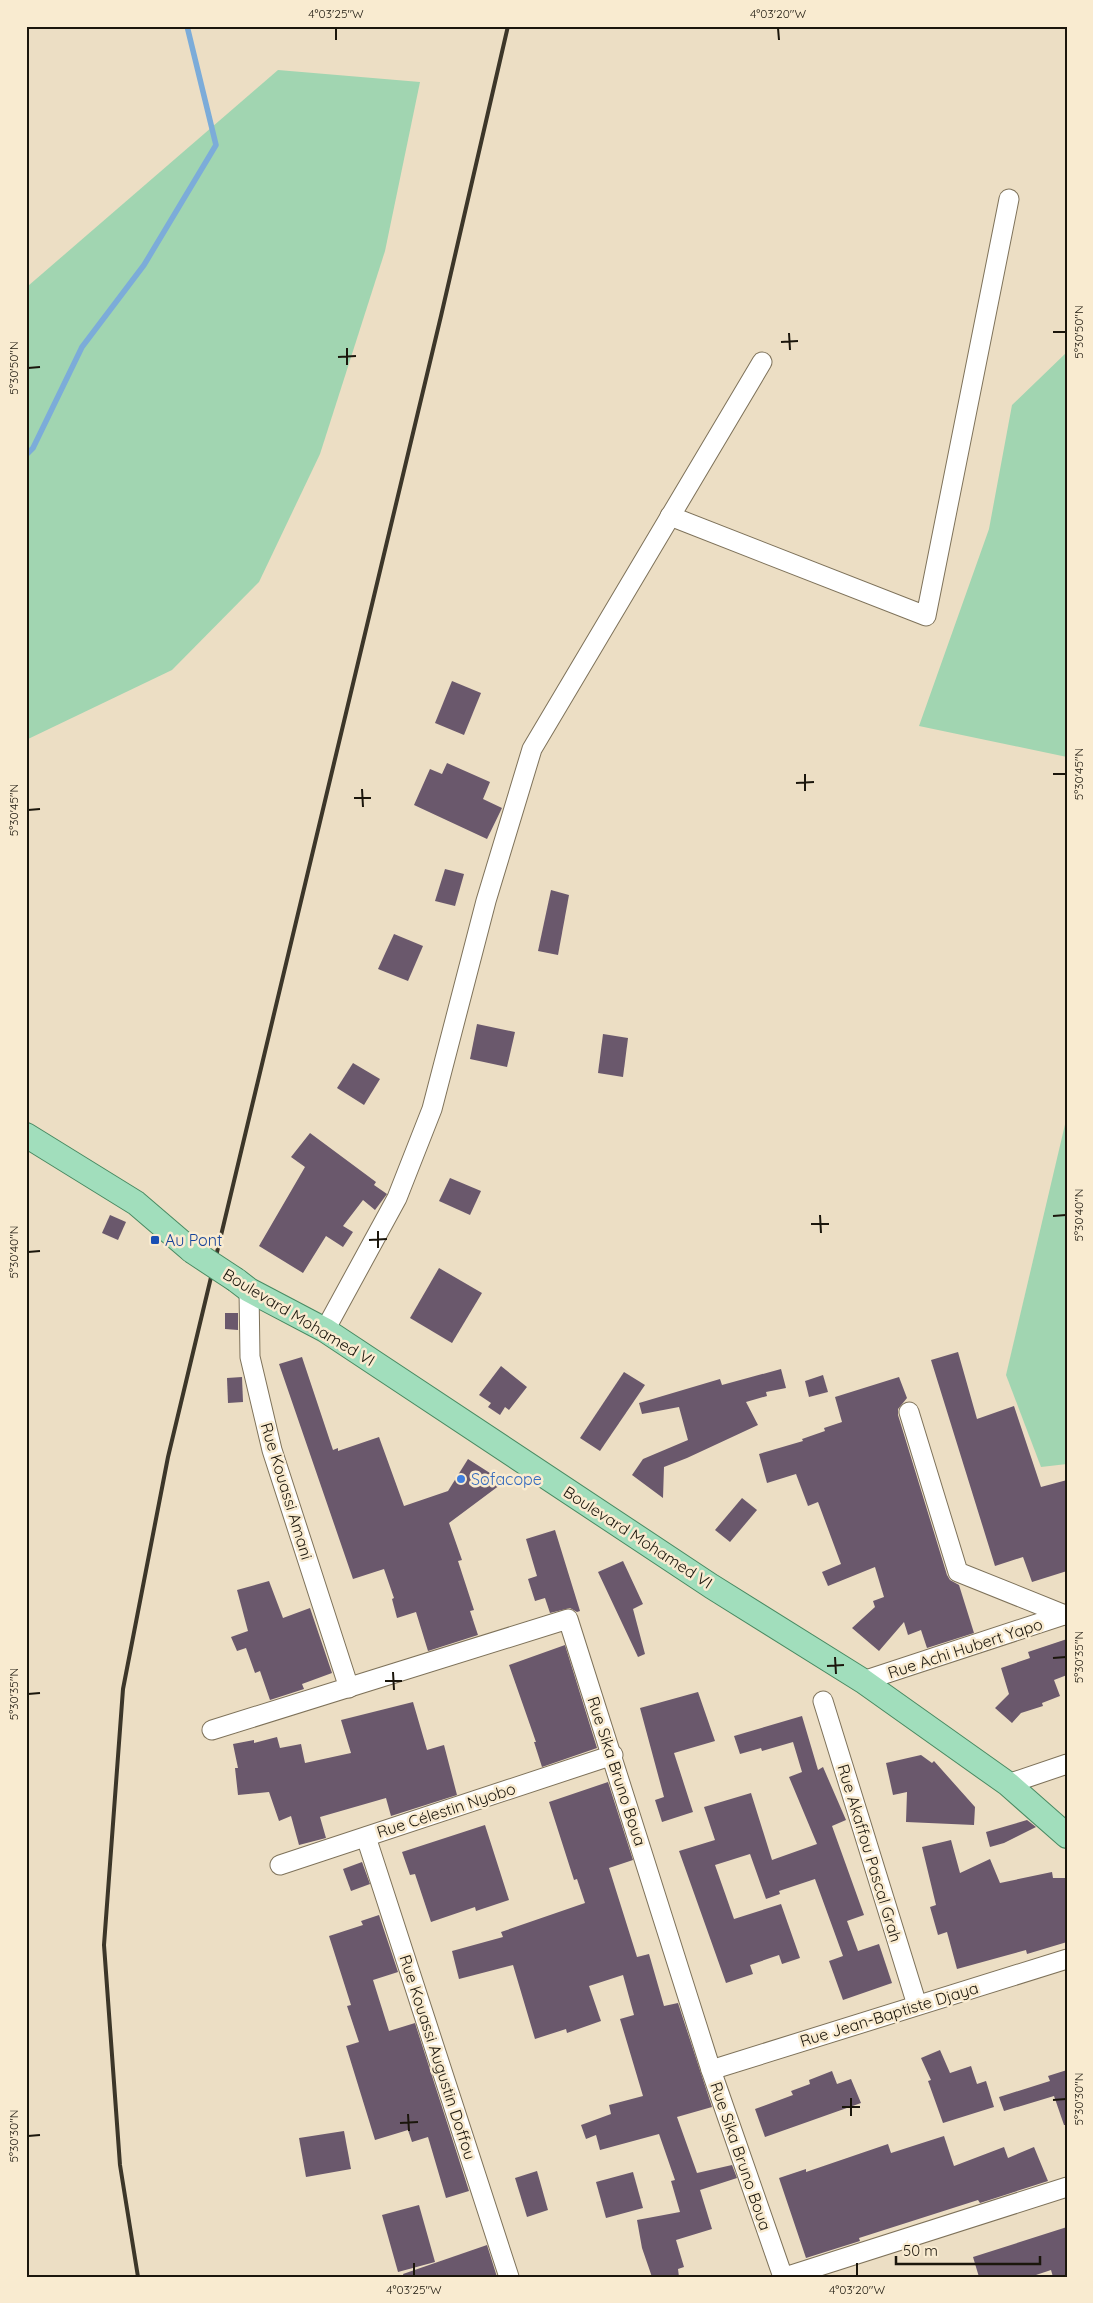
<svg xmlns="http://www.w3.org/2000/svg" width="1093" height="2303" font-family="Quicksand,sans-serif">
  <style>
    .green { fill: #a1d5b1 }
    .lines { fill: none; stroke-linecap: round; stroke-linejoin: round }
    .stream { stroke: #7cacd9; stroke-width: 5.5 }
    .building { fill: #6a586c }
    .minor-casing { stroke: #7e725a; stroke-width: 21 }
    .major-casing { stroke: #498a62; stroke-width: 26 }
    .minor { stroke: #fff; stroke-width: 19 }
    .major { stroke: #a1debc; stroke-width: 24 }
    .rail { stroke: #3c3629; stroke-width: 4 }
    .major-bridge-casing { stroke: #498a62; stroke-width: 26; stroke-linecap: butt }
    .major-bridge { stroke: #a1debc; stroke-width: 24 }
    .ticks { fill: none; stroke: #1b160c; stroke-width: 2 }
    .transit-dot { fill: #1a4fb4; stroke: #f9ebd0; stroke-width: 2 }
    .shop-dot { fill: #3f7fe0; stroke: #f9ebd0; stroke-width: 2 }
    .labels { text-anchor: middle; dominant-baseline: central; stroke-width: 5; stroke-linejoin: round; paint-order: stroke }
    .transit-label { font-size: 16px; fill: #164399; stroke: #f9ebd0; text-anchor: start }
    .street-label { font-size: 16px; fill: #1b160c; stroke: #f9ebd0 }
    .shop-label { font-size: 16px; fill: #366cbe; stroke: #f9ebd0; text-anchor: start }
    .neatline { fill: none; stroke: #1b160c; stroke-width: 2 }
    .ticks-label { font-size: 12px; text-anchor: middle; fill: #1b160c }
  </style>
  <rect width="100%" height="100%" fill="#ecdec4"/>
  <g class="green">
    <polygon points="278,70 420,82 385,251 320,454 259,582 172,670 26,740 26,291 28,286"/>
    <polygon points="1067,352 1067,757 919,726 989,529 1012,405"/>
    <polygon points="1067,1116 1067,1464 1041,1467 1006,1375"/>
  </g>
  <g class="lines">
    <polyline class="stream" points="26,455 33,448 82,347 144,265 216,145 187,26"/>
  </g>
  <g class="building">
    <polygon points="452,681 481,693 464,735 435,723"/>
    <polygon points="447,763 490,782 483,799 502,808 487,839 414,805 430,769 442,774"/>
    <polygon points="445,869 464,874 455,906 435,901"/>
    <polygon points="551,890 569,895 558,955 538,951"/>
    <polygon points="394,934 423,946 408,981 378,969"/>
    <polygon points="477,1024 515,1032 507,1067 470,1059"/>
    <polygon points="603,1034 628,1038 623,1077 598,1073"/>
    <polygon points="353,1063 380,1079 364,1105 337,1088"/>
    <polygon points="310,1133 376,1182 374,1185 387,1194 375,1210 363,1200 343,1226 353,1232 343,1247 326,1236 303,1273 259,1246 305,1167 291,1157"/>
    <polygon points="450,1178 481,1191 470,1215 439,1201"/>
    <polygon points="110,1215 126,1222 118,1240 102,1233"/>
    <polygon points="439,1268 482,1293 452,1343 410,1318"/>
    <polygon points="225,1313 238,1313 238,1330 225,1329"/>
    <polygon points="958,1352 977,1419 1014,1406 1041,1487 1067,1480 1067,1571 1032,1582 1023,1557 995,1566 931,1360"/>
    <polygon points="302,1357 333,1450 338,1448 338,1451 379,1437 404,1506 448,1491 468,1459 504,1482 449,1523 462,1560 458,1561 474,1610 470,1611 478,1635 428,1651 416,1612 397,1618 392,1599 394,1598 384,1569 353,1579 279,1364"/>
    <polygon points="501,1366 527,1387 509,1410 505,1407 500,1415 488,1407 491,1403 479,1395"/>
    <polygon points="781,1369 786,1388 766,1392 767,1396 746,1402 758,1425 687,1458 664,1467 663,1498 632,1475 643,1459 688,1440 679,1407 642,1414 639,1403 720,1379 722,1385"/>
    <polygon points="624,1372 645,1385 600,1451 580,1438"/>
    <polygon points="823,1375 828,1392 809,1397 805,1381"/>
    <polygon points="242,1377 243,1402 228,1403 227,1378"/>
    <polygon points="899,1377 907,1398 898,1409 898,1415 947,1575 950,1580 959,1585 974,1633 927,1648 921,1630 908,1635 904,1622 879,1651 852,1628 875,1607 873,1601 884,1597 875,1567 828,1586 822,1572 841,1564 818,1502 808,1506 796,1474 767,1483 759,1454 803,1441 802,1439 825,1431 824,1428 842,1422 835,1397"/>
    <polygon points="742,1498 757,1510 730,1542 715,1530"/>
    <polygon points="555,1530 580,1611 577,1612 570,1608 550,1613 545,1598 535,1601 528,1579 537,1576 526,1539"/>
    <polygon points="623,1561 643,1604 633,1609 645,1654 638,1657 598,1572"/>
    <polygon points="269,1581 283,1618 310,1608 332,1673 302,1684 304,1689 270,1700 260,1671 255,1673 246,1648 237,1651 231,1637 248,1631 237,1590"/>
    <polygon points="1067,1639 1067,1675 1054,1680 1060,1696 1042,1703 1043,1706 1021,1713 1012,1723 995,1708 1009,1694 1001,1668 1030,1658 1028,1652"/>
    <polygon points="565,1645 597,1748 542,1767 534,1742 536,1742 509,1665"/>
    <polygon points="698,1692 715,1741 674,1753 693,1812 662,1822 655,1800 664,1797 640,1708"/>
    <polygon points="413,1702 427,1750 444,1745 457,1795 391,1816 386,1798 320,1817 326,1838 299,1845 291,1816 279,1821 269,1792 238,1795 235,1768 238,1768 233,1744 254,1740 254,1743 277,1737 280,1748 301,1744 305,1763 351,1753 341,1720"/>
    <polygon points="802,1716 818,1770 823,1767 846,1820 832,1826 864,1915 847,1921 858,1951 879,1944 892,1983 843,2000 829,1961 843,1956 815,1879 779,1891 780,1894 766,1899 750,1854 715,1865 734,1919 781,1904 800,1958 782,1964 779,1955 750,1965 753,1974 726,1983 679,1851 715,1840 704,1807 751,1793 772,1860 817,1844 789,1777 802,1772 793,1742 762,1751 761,1748 740,1754 734,1736"/>
    <polygon points="921,1755 932,1763 934,1761 975,1807 974,1825 906,1822 907,1792 893,1795 886,1763"/>
    <polygon points="608,1782 633,1860 609,1868 637,1957 649,1954 664,2006 678,2003 712,2107 677,2117 697,2173 732,2165 737,2178 700,2190 712,2229 676,2240 684,2267 678,2269 679,2277 652,2277 642,2248 637,2220 680,2212 671,2181 675,2180 659,2134 600,2150 596,2135 586,2139 581,2125 611,2114 609,2105 643,2096 620,2019 634,2015 623,1975 589,1986 601,2021 567,2033 566,2029 535,2039 513,1965 459,1979 452,1951 503,1937 501,1932 585,1903 577,1879 574,1880 549,1802"/>
    <polygon points="1027,1820 1036,1827 1004,1843 990,1847 986,1832"/>
    <polygon points="485,1825 509,1900 476,1911 475,1907 431,1922 415,1874 410,1875 402,1852"/>
    <polygon points="951,1840 960,1873 990,1859 1000,1883 1052,1872 1053,1878 1067,1878 1067,1942 1027,1954 1026,1950 957,1969 947,1932 938,1935 930,1907 936,1905 922,1847"/>
    <polygon points="362,1862 370,1884 351,1891 343,1869"/>
    <polygon points="379,1915 398,1972 373,1980 389,2031 415,2023 469,2191 446,2198 428,2137 412,2142 408,2130 375,2140 346,2046 359,2042 347,2006 351,2005 329,1936 363,1925 361,1921"/>
    <polygon points="940,2050 950,2073 971,2066 977,2084 986,2081 994,2107 943,2123 928,2081 931,2080 921,2058"/>
    <polygon points="1067,2070 1067,2125 1064,2125 1054,2096 1004,2111 999,2097 1050,2081 1048,2076"/>
    <polygon points="832,2071 837,2084 851,2079 861,2103 765,2137 755,2109 793,2095 791,2091 810,2084 809,2080"/>
    <polygon points="344,2131 351,2169 306,2177 299,2138"/>
    <polygon points="944,2136 954,2166 1004,2147 1008,2158 1034,2147 1048,2181 980,2203 978,2200 859,2238 860,2241 806,2258 779,2178 806,2169 806,2172 888,2144 891,2153"/>
    <polygon points="537,2171 548,2210 527,2217 515,2178"/>
    <polygon points="633,2172 643,2208 606,2218 596,2182"/>
    <polygon points="419,2205 435,2262 398,2272 382,2215"/>
    <polygon points="1067,2227 1067,2277 1053,2277 1051,2270 1030,2277 979,2277 973,2257"/>
    <polygon points="487,2245 497,2277 404,2277 403,2274"/>
  </g>
  <g class="lines">
    <g class="minor-casing">
      <g id="minor">
        <polyline points="670,516 926,616 1009,199"/>
        <polyline points="249,1290 250,1357 272,1450 349,1688"/>
        <polyline points="325,1330 397,1198 432,1109 486,901 532,749 762,362"/>
        <polyline points="909,1412 958,1572 1065,1615"/>
        <polyline points="863,1681 1067,1614"/>
        <polyline points="823,1701 917,2005"/>
        <polyline points="212,1730 568,1619 711,2070 783,2277"/>
        <polyline points="1008,1784 1067,1764"/>
        <polyline points="366,1837 509,2277"/>
        <polyline points="280,1865 613,1755"/>
        <polyline points="711,2070 1067,1959"/>
        <polyline points="785,2277 1067,2187"/>
      </g>
    </g>
    <g class="major-casing">
      <g id="major">
        <polyline points="26,1135 136,1203 192,1251"/>
        <polyline points="236,1280 249,1290 325,1330 711,1586 863,1681 1008,1784 1067,1836"/>
      </g>
    </g>
    <use href="#minor" class="minor"/>
    <use href="#major" class="major"/>
    <polyline class="rail" points="138,2277 120,2165 104,1945 123,1689 168,1457 441,316 508,26"/>
    <g class="major-bridge-casing">
      <polyline id="major-bridge" points="192,1251 236,1280"/>
    </g>
    <use href="#major-bridge" class="major-bridge"/>
  </g>
  <path class="ticks" d="M 336,28 L 336,40M 778,28 L 779,40M 1053,332 L 1066,332M 789,333 L 790,350M 781,342 L 798,341M 347,348 L 347,365M 338,357 L 356,356M 28,368 L 40,367M 805,774 L 805,791M 1053,774 L 1066,774M 796,783 L 814,782M 362,789 L 363,807M 354,798 L 371,798M 28,810 L 40,809M 820,1215 L 821,1233M 1053,1216 L 1066,1215M 811,1224 L 829,1224M 378,1231 L 378,1248M 369,1240 L 387,1239M 28,1252 L 40,1251M 835,1657 L 836,1674M 1053,1658 L 1066,1657M 827,1666 L 844,1665M 393,1672 L 394,1690M 385,1681 L 402,1681M 28,1694 L 40,1693M 851,2098 L 851,2116M 1053,2100 L 1066,2099M 842,2107 L 860,2107M 408,2114 L 409,2131M 400,2123 L 418,2122M 28,2136 L 40,2135M 414,2263 L 414,2276M 857,2263 L 857,2276"/>
  <rect class="transit-dot" x="150" y="1235" width="10" height="10" rx="2.5"/>
  <circle class="shop-dot" cx="461" cy="1479" r="5"/>
  <g class="labels">
    <g class="transit-label">
      <text x="165" y="1240">Au Pont</text>
    </g>
    <g class="street-label">
      <text transform="translate(299 1317) rotate(31)">Boulevard Mohamed VI</text>
      <text transform="translate(287 1491) rotate(73)">Rue Kouassi Amani</text>
      <text transform="translate(638 1537) rotate(33)">Boulevard Mohamed VI</text>
      <text transform="translate(965 1648) rotate(-18)">Rue Achi Hubert Yapo</text>
      <text transform="translate(617 1771) rotate(72)">Rue Sika Bruno Boua</text>
      <text transform="translate(446 1810) rotate(-18)">Rue Célestin Nyobo</text>
      <text transform="translate(870 1853) rotate(73)">Rue Akaffou Pascal Grah</text>
      <text transform="translate(889 2014) rotate(-17)">Rue Jean-Baptiste Djaya</text>
      <text transform="translate(438 2057) rotate(72)">Rue Kouassi Augustin Doffou</text>
      <text transform="translate(741 2156) rotate(71)">Rue Sika Bruno Boua</text>
    </g>
    <g class="shop-label">
      <text x="471" y="1479">Sofacope</text>
    </g>
  </g>
  <rect width="1093" height="2303" fill="none" stroke="#f9ebd0" stroke-width="55"/>
  <path d="M896 2256v8h144v-8" fill="none" stroke="#1b160c" stroke-width="2.5"/>
  <text x="903" y="2256" font-size="15" fill="#1b160c" stroke="#f9ebd0" stroke-width="4" paint-order="stroke">50 m</text>
  <rect x="28" y="28" width="1038" height="2248" class="neatline"/>
  <g class="ticks-label">
    <text x="336" y="18">4°03'25"W</text>
    <text x="778" y="18">4°03'20"W</text>
    <text transform="translate(1079 332) rotate(-90)" y="4">5°30'50"N</text>
    <text transform="translate(14 368) rotate(-90)" y="4">5°30'50"N</text>
    <text transform="translate(1079 774) rotate(-90)" y="4">5°30'45"N</text>
    <text transform="translate(14 810) rotate(-90)" y="4">5°30'45"N</text>
    <text transform="translate(1079 1215) rotate(-90)" y="4">5°30'40"N</text>
    <text transform="translate(14 1252) rotate(-90)" y="4">5°30'40"N</text>
    <text transform="translate(1079 1657) rotate(-90)" y="4">5°30'35"N</text>
    <text transform="translate(14 1694) rotate(-90)" y="4">5°30'35"N</text>
    <text transform="translate(1079 2099) rotate(-90)" y="4">5°30'30"N</text>
    <text transform="translate(14 2136) rotate(-90)" y="4">5°30'30"N</text>
    <text x="414" y="2294">4°03'25"W</text>
    <text x="857" y="2294">4°03'20"W</text>
  </g>
</svg>
